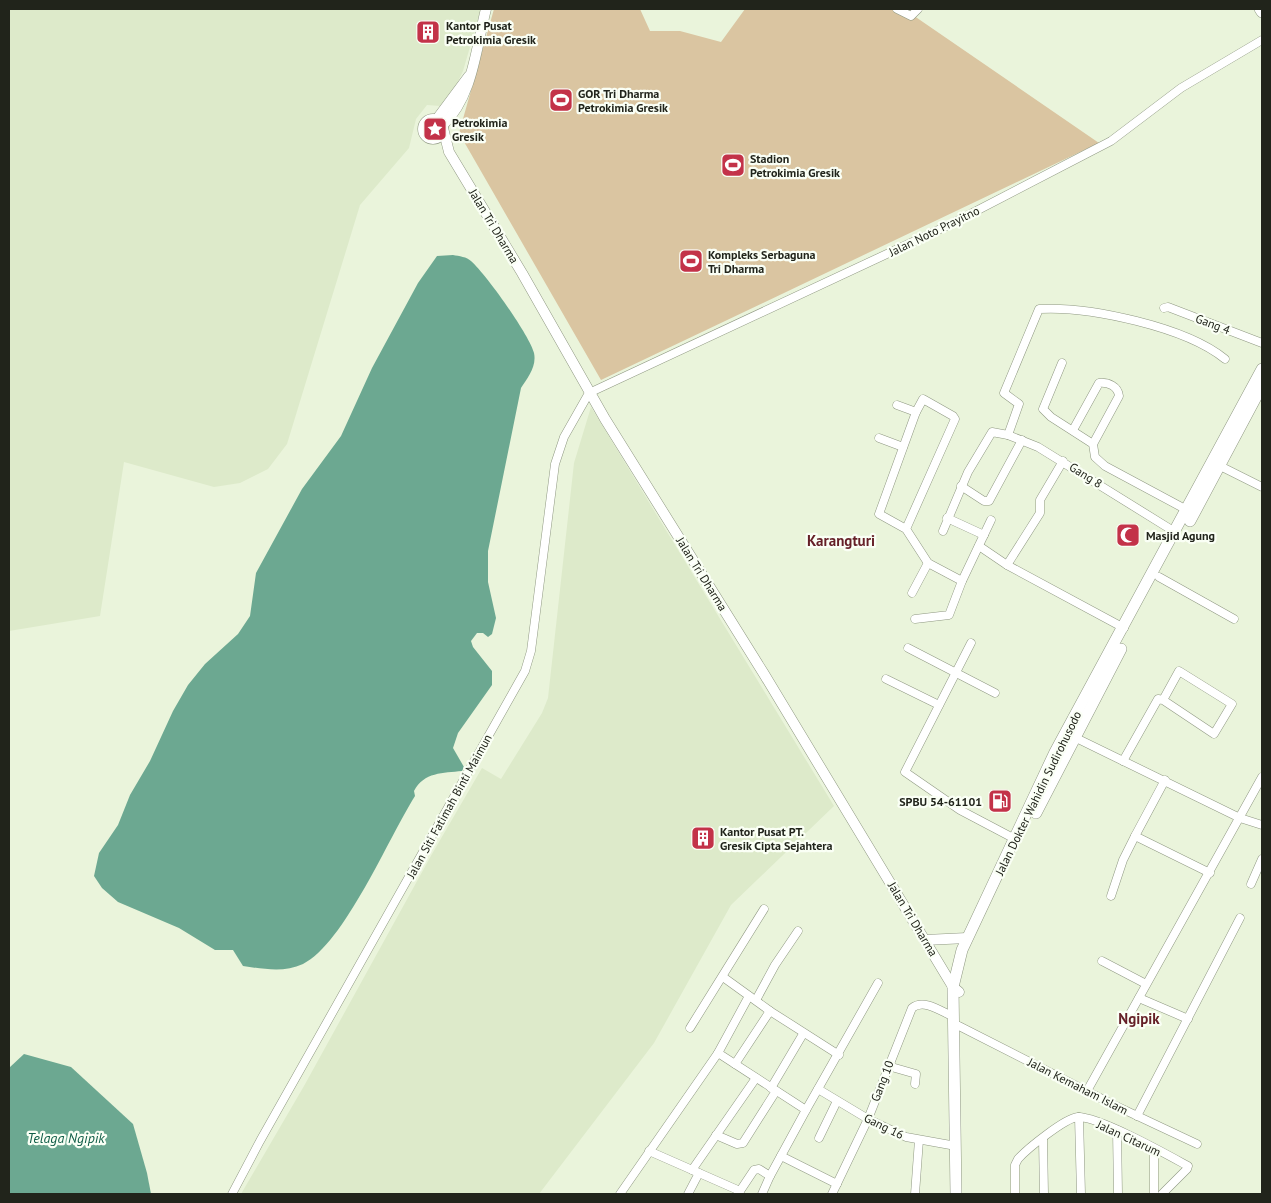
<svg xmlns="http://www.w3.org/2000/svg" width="1271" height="1203" font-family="'PT Sans',sans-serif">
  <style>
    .built { fill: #ddeaca }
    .green { fill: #dac5a1 }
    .water { fill: #6ca891 }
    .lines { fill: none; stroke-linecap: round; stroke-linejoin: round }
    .minor-casing { stroke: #8f9882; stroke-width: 9 }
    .major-casing { stroke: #8f9882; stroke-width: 11 }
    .highway-casing { stroke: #8f9882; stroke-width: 12 }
    .minor { stroke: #fff; stroke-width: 8 }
    .major { stroke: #fff; stroke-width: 10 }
    .highway { stroke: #fff; stroke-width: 11 }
    .labels { text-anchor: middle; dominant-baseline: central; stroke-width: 4.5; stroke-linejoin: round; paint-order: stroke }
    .poi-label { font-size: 12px; font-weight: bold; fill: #21241b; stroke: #fafff5; text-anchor: start }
    .street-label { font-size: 12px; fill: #21241b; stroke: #fafff5 }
    .water-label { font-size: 14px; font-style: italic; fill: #105e48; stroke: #fafff5 }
    .quarter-label { font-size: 15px; font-weight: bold; fill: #651f27; stroke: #fafff5 }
  </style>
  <rect width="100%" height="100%" fill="#eaf4db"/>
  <g class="built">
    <polygon points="9,9 481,9 463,71 452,94 440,106 427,105 416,119 409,148 360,205 287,444 268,469 240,483 214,487 124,462 100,616 9,631"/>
    <polygon points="591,407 834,806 731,905 654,1043 539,1194 241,1194 304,1086 432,854 482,768 501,779 542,713 548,698 574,463"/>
  </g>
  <polygon class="green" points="494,9 640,9 650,31 680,31 721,42 745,9 904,9 1099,143 601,380 459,133"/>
  <g class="water">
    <path d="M 453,255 C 459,256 467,257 471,261 C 486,274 530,336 534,353 C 537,367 527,378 521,388 L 488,551 L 488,582 L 496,618 L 492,634 L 488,637 L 483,633 L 477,633 L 471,641 L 473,647 L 492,671 L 492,685 L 458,733 L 453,748 L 464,767 L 462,771 C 443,773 424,772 414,791 L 415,796 C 389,837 344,944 303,964 C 284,973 264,969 243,966 L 233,950 L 215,950 L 179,928 L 118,902 L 102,888 L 94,876 L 99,853 L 118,825 L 130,795 L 150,761 L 173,711 L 188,685 L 205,664 L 238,634 L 250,616 L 256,573 L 302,489 L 341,436 L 372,368 L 418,283 L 437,256 Z"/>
    <polygon points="24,1054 71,1067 133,1124 147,1173 151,1194 9,1194 9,1068"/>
  </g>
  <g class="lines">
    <g class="minor-casing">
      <g id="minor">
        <polyline points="897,9 911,16 918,9"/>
        <polyline points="1164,308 1168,307 1262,343"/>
        <polyline points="1062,363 1043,409 1051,417 1093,444 1095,457 1105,466 1187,510"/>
        <polyline points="897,405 916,412"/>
        <path d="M 1073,430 L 1099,383 C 1108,382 1118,386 1119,396 L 1093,444"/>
        <path d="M 1008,435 L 1019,404 L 1004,393 L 1039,309 C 1089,306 1186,327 1225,359"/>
        <polyline points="879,438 903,447"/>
        <polyline points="1220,466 1262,487"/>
        <polyline points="961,486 984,501 989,501 1022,440"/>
        <polyline points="947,518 984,535"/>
        <polyline points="906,529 955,419 953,416 923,399 916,412 879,514 906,529 928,563 962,581"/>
        <polyline points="943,531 968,472 992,432 1008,435 1038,447 1175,532"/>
        <polyline points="979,546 1007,565 1040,513 1040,500 1063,461"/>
        <polyline points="1007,565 1124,628"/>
        <polyline points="1159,577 1234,619"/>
        <polyline points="912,593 928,563"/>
        <polyline points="915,619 949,615 962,581 991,520"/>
        <polyline points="971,643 905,772 960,810 1015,839"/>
        <polyline points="908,648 995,693"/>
        <polyline points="886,679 939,705"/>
        <polyline points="1074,737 1240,818 1262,825"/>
        <polyline points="1123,761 1158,699 1163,700 1179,671 1232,704 1214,734 1163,700"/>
        <polyline points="1165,780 1135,836 1210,873"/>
        <polyline points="1251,884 1262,859"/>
        <polyline points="1111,896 1123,860 1135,836"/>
        <polyline points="1102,961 1146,984"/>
        <polyline points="723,977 770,1011"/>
        <polyline points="1139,998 1188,1019"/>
        <polyline points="756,1000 775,965 798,931"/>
        <polyline points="959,1026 1114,1105 1197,1144"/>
        <polyline points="690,1028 764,909"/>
        <polyline points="718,1053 749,996"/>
        <polyline points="735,1064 770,1011 839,1055"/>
        <polyline points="888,1066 916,1074 915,1084"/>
        <polyline points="771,1088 803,1034"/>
        <polyline points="818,1089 868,1119 906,1137 956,1146"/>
        <polyline points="1087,1091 1262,777"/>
        <polyline points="1137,1116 1240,918"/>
        <polyline points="1079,1117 1081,1194"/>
        <polyline points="1117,1130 1118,1194"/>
        <polyline points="716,1135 737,1144 743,1143 776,1091"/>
        <polyline points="819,1138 837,1101"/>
        <polyline points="1043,1139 1044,1194"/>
        <polyline points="1154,1149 1154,1194"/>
        <polyline points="649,1151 740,1191"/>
        <polyline points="781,1156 837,1184"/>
        <polyline points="692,1170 756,1078"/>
        <polyline points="232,1194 260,1141 525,671 531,651 555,464 564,437 589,393 951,224 1111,141 1181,88 1262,40"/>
        <polyline points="620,1194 718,1053 806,1110 878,983"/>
        <polyline points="688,1194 699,1173"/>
        <polyline points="738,1194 754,1170 759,1169 770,1176 806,1110"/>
        <polyline points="762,1194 770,1176"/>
        <path d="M 832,1194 L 868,1119 L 912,1008 C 924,998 942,1012 954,1017"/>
        <polyline points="915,1194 919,1140"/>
        <path d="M 1015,1194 L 1015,1165 L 1018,1159 C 1027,1149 1065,1118 1078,1117 C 1100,1117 1166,1154 1188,1166 L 1187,1169 L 1162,1194"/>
      </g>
    </g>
    <g class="major-casing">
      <g id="major">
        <circle cx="433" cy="129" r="10"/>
        <polyline points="437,119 469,76"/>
        <path d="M 443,125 C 473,96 476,48 486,9"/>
        <polyline points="443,128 449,152 522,273 605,419 764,674 953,987 959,992"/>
        <polyline points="925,940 967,938"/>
      </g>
    </g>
    <g class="highway-casing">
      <g id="highway">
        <polyline points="1260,9 1262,12"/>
        <polyline points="1190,521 1262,386"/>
        <polyline points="1036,813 1121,649"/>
        <polyline points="956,1194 953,987 962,950 1055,752 1262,369"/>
      </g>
    </g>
    <use href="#minor" class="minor"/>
    <use href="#major" class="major"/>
    <use href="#highway" class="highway"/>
  </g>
  <defs>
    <g id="building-square" transform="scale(1.25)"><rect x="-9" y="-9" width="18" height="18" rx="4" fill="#c33249" stroke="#fafff5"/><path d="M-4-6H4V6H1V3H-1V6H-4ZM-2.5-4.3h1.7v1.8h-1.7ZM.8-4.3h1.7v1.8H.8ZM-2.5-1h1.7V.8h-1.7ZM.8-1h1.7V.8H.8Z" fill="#fff"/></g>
    <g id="stadium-square" transform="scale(1.25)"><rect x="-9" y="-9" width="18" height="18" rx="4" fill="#c33249" stroke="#fafff5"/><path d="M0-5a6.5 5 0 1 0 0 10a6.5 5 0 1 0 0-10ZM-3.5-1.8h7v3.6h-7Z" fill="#fff"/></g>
    <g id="sight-square" transform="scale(1.25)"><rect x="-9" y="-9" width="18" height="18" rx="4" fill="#c33249" stroke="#fafff5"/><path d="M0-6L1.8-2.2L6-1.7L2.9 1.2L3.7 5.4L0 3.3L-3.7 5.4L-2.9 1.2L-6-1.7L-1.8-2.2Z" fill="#fff"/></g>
    <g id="mosque-square" transform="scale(1.25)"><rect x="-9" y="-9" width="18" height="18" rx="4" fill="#c33249" stroke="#fafff5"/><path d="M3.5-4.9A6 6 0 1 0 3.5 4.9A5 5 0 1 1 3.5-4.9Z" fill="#fff"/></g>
    <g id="fuel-square" transform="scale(1.25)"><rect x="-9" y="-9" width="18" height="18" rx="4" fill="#c33249" stroke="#fafff5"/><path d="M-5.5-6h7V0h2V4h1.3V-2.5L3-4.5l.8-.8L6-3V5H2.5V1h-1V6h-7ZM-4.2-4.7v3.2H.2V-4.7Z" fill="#fff"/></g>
  </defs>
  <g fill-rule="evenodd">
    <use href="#building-square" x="428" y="32"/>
    <use href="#stadium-square" x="561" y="100"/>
    <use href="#sight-square" x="435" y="129"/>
    <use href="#stadium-square" x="733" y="165"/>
    <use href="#stadium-square" x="691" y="261"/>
    <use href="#mosque-square" x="1128" y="535"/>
    <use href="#fuel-square" x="1000" y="801"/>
    <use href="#building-square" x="703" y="838"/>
  </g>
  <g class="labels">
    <g class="poi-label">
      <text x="446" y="25">Kantor Pusat<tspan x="446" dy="14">Petrokimia Gresik</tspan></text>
      <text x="578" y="93">GOR Tri Dharma<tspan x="578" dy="14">Petrokimia Gresik</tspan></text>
      <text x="452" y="122">Petrokimia<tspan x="452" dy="14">Gresik</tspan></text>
      <text x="750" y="158">Stadion<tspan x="750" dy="14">Petrokimia Gresik</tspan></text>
      <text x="708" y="254">Kompleks Serbaguna<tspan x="708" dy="14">Tri Dharma</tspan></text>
      <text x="1146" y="535">Masjid Agung</text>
      <text x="982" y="801" text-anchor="end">SPBU 54-61101</text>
      <text x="720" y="831">Kantor Pusat PT.<tspan x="720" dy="14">Gresik Cipta Sejahtera</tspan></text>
    </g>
    <g class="street-label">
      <text transform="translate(494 226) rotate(59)">Jalan Tri Dharma</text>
      <text transform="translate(934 231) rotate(-26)">Jalan Noto Prayitno</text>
      <text transform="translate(1213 324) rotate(21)">Gang 4</text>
      <text transform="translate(1086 475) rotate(32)">Gang 8</text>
      <text transform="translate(702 574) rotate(58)">Jalan Tri Dharma</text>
      <text transform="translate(1038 793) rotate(-64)">Jalan Dokter Wahidin Sudirohusodo</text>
      <text transform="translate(449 806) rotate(-61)">Jalan Siti Fatimah Binti Maimun</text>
      <text transform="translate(913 919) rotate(59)">Jalan Tri Dharma</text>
      <text transform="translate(882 1081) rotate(-69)">Gang 10</text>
      <text transform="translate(1078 1086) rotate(27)">Jalan Kemaham Islam</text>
      <text transform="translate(884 1126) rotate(26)">Gang 16</text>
      <text transform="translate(1129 1138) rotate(25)">Jalan Citarum</text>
    </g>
    <g class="water-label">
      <text x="66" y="1138">Telaga Ngipik</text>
    </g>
    <g class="quarter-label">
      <text x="841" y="540">Karangturi</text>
      <text x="1139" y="1018">Ngipik</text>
    </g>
  </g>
  <rect width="1271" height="1203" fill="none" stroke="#21241b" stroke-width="20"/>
</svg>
